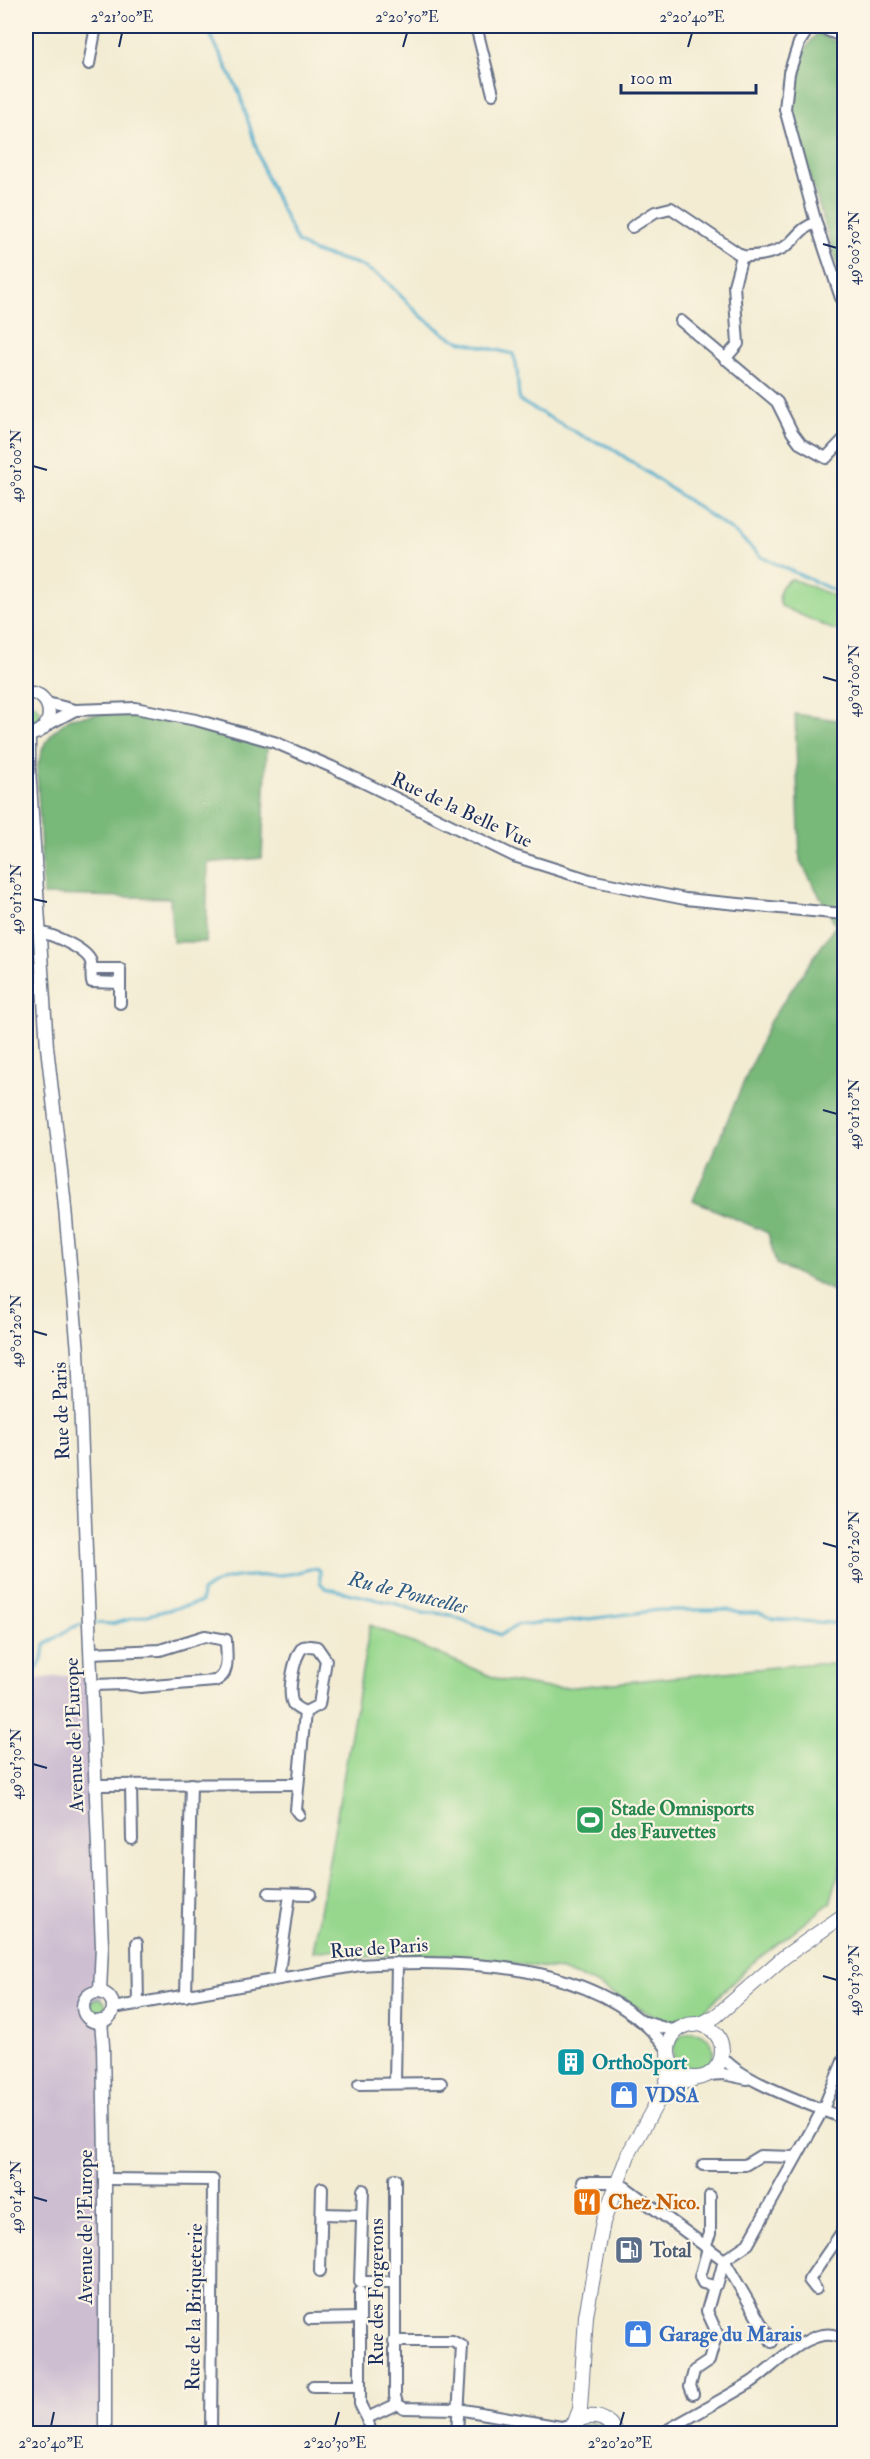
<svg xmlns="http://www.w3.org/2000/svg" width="870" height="2459" font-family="'IM FELL Double Pica',serif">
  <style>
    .industrial { fill: #cdbed2 }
    .green { fill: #96d78d; stroke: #588376; stroke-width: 1.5 }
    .forest { fill: #78b878; stroke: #4a746b; stroke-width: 1.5 }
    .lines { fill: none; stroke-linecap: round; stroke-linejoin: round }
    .stream { stroke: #4fadcd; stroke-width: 3 }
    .minor-casing { stroke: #677187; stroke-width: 14 }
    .tertiary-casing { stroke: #677187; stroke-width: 15 }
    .secondary-casing { stroke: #677187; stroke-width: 16 }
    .minor { stroke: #fff; stroke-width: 10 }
    .tertiary { stroke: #fff; stroke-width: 12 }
    .secondary { stroke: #fff; stroke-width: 14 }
    .ticks { fill: none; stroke: #1b2f5e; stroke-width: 2 }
    .labels { text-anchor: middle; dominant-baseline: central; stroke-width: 4.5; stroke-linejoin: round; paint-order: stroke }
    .street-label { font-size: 20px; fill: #1b2f5e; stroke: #fcf5e5 }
    .leisure-label { font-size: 20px; font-weight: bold; fill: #27864d; stroke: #fcf5e5; text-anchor: start }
    .culture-label { font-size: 20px; font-weight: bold; fill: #0d838f; stroke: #fcf5e5; text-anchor: start }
    .shop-label { font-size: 20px; font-weight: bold; fill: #366cbe; stroke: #fcf5e5; text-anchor: start }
    .food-label { font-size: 20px; font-weight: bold; fill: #c56008; stroke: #fcf5e5; text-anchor: start }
    .service-label { font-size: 20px; font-weight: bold; fill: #4e5e75; stroke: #fcf5e5; text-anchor: start }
    .water-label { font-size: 21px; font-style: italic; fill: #2d5b85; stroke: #fcf5e5 }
    .neatline { fill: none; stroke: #1b2f5e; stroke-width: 2 }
    .ticks-label { font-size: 15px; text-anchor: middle; fill: #1b2f5e }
  </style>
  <rect width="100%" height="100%" fill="#fcf5e5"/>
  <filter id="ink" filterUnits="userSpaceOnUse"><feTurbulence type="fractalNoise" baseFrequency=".0167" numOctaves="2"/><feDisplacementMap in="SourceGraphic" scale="12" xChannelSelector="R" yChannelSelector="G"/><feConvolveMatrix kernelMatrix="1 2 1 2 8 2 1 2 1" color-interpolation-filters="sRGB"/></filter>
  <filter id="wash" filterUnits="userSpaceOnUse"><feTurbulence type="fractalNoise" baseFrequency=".008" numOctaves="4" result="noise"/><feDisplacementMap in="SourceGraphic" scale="24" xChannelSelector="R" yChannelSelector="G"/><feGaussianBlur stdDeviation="1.35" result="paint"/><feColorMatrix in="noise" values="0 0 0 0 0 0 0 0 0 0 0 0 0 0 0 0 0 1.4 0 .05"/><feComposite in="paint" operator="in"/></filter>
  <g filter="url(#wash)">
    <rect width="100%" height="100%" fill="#f3ecd3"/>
    <polygon class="industrial" points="87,1673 103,2005 106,2433 26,2433 26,1680"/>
    <g class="green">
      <path d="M 792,579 L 844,600 L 844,630 L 834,630 L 781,606 C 777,593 780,584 792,579 Z"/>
      <polygon points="26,703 35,705 40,711 40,719 31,726 26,726"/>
      <polygon points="370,1625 500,1680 548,1688 574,1687 805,1664 844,1664 844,1857 830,1903 750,1965 696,2019 671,2026 596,1984 559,1970 467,1956 411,1954 346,1958 345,1948 313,1952"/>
      <circle cx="98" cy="2007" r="8"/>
      <circle cx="693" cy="2052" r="20"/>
      <polygon points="595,2423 601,2425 610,2434 575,2434 582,2426"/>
    </g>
    <g class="forest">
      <path d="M 817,33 L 844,45 L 844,284 L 787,106 C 791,74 797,58 817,33 Z"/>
      <polygon points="99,714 139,714 267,746 262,858 208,863 206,942 173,942 170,898 43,895 37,768 43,747 53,732 70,718"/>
      <polygon points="795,714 844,721 844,1296 776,1264 768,1233 693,1200 770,1021 836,925 800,861"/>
    </g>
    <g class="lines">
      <g class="stream">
        <path d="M 206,26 L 239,92 L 264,172 L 297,242 L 314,252 L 358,264 L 383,278 L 421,316 L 446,335 L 459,341 L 513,354 C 520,369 516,385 520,401 L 586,438 L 610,447 L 734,532 L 761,557 L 844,595"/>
        <path d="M 96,1623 L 111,1624 L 201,1602 L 202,1592 C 231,1569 256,1579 289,1574 C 298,1573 307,1569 316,1568 L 320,1571 L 320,1582 L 325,1588 L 397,1604 L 422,1613 L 435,1613 L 450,1615 L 501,1635 L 519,1624 L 530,1625 L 544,1622 L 557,1623 L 659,1610 L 729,1610 L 739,1613 L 760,1613 L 773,1619 L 844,1624"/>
        <path d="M 26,1678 C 39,1671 44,1660 45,1645 C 57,1637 69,1627 83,1624"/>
      </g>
    </g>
  </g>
  <g filter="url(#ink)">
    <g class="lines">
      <g class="minor-casing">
        <g id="minor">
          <polyline points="476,26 493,94"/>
          <polyline points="810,26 799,43 789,73 785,109 816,223 844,307"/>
          <polyline points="817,26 844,37"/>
          <polyline points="89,64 96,26"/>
          <path d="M 632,227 L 655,212 L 671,208 L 742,256 C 756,257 780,253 791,242 C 800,233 803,227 816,223"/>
          <polyline points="681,321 777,402 792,432 801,444 826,458 844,439"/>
          <polyline points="725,359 738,344 734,285 742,256"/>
          <polyline points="47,703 75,710 135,708 196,720 274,742 332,767 514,856 590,880 685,899 844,914"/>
          <polyline points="47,725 75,710"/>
          <path d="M 40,932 C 53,935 87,949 91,962 C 92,968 91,976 92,982 L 120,983"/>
          <polyline points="91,969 120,969 120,1003"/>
          <path d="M 310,1646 L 317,1647 L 326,1660 L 319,1705 L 305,1712 C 300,1710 296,1708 293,1704 C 287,1692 294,1656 303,1647 Z"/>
          <path d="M 91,1653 L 160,1650 L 205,1636 L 226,1640 C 226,1654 231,1675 215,1681 L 140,1687 L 125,1684 L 93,1685"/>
          <polyline points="96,1785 298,1784"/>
          <polyline points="131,1786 132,1839"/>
          <polyline points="299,1814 296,1810 305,1712"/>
          <polyline points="269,1893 310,1894"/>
          <polyline points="137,1943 138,2005"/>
          <polyline points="278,1979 290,1894"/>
          <polyline points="186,1996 191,1784"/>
          <path d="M 113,2008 L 360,1965 C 460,1959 603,1960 668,2050"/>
          <polyline points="645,2022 671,2030 685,2026"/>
          <path d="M 721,2055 C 738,2081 814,2105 844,2119"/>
          <polyline points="707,2075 723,2074 747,2079"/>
          <polyline points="395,2083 397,1963"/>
          <polyline points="359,2084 441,2083"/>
          <polyline points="703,2165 745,2165 760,2156 796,2157"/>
          <polyline points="105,2179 213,2180 211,2434"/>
          <polyline points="395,2179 395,2396 397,2404"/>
          <polyline points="583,2182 611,2182 625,2187 724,2260 772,2342"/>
          <polyline points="363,2190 360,2282 393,2282"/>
          <polyline points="322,2214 362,2215"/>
          <polyline points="705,2246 710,2234 710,2196"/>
          <polyline points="708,2248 700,2277 703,2283 714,2286 718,2283 724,2260"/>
          <polyline points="724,2260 748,2244 823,2109 844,2059"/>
          <polyline points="320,2271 322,2188"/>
          <polyline points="816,2289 809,2280 844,2229"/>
          <polyline points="360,2292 360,2404 367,2418 371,2434"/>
          <polyline points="310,2319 360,2318"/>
          <polyline points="394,2341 452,2341 462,2346 457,2434"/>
          <polyline points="313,2386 360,2386"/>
          <polyline points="693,2394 690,2386 694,2371 709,2361 717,2333 707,2311 714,2286"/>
          <polyline points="367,2418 397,2404 404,2408 458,2409 561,2427 573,2424"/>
          <path d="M 669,2429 C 696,2414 723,2399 750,2383 C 770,2371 818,2316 844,2341"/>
        </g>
      </g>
      <g class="tertiary-casing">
        <g id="tertiary">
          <path d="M 26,693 C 56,690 57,736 26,734"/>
          <polyline points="29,735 29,768 47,1047 64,1197 78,1351 102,1946 100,1992"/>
          <circle cx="98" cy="2007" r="15"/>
          <polyline points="101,2021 103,2046 105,2156 105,2434"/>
        </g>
      </g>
      <g class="secondary-casing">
        <g id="secondary">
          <circle cx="695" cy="2051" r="27"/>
          <polyline points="694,2025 705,2022 716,2016 784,1957 844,1915"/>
          <polyline points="665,2098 680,2083 697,2078"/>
          <polyline points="575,2422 580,2409 586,2316 603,2222 628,2155 665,2088 669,2074 668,2057"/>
          <path d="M 567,2434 C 578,2411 606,2411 617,2434"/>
        </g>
      </g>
      <use href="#minor" class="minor"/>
      <use href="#tertiary" class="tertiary"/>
      <use href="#secondary" class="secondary"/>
    </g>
  </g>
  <path class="ticks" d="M 119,47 L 122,33M 403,47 L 407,33M 688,47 L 692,33M 823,244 L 837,248M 33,466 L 47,470M 823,677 L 837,681M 33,899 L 47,902M 823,1110 L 837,1114M 33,1331 L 47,1335M 823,1543 L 837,1547M 33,1764 L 47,1768M 823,1976 L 837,1980M 33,2197 L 47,2201M 51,2426 L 54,2412M 335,2426 L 339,2412M 620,2426 L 624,2412"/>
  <defs>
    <g id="stadium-square" transform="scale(1.5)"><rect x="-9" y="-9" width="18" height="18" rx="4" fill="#2e9e5b" stroke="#fcf5e5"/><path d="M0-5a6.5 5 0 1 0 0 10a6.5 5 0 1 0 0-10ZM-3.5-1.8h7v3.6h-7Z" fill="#fff"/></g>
    <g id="building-square" transform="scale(1.5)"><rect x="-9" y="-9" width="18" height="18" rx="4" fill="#0f9aa8" stroke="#fcf5e5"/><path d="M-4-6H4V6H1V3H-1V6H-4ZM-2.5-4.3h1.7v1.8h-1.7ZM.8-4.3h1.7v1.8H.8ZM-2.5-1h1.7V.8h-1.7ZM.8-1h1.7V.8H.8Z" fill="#fff"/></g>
    <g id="shop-square" transform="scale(1.5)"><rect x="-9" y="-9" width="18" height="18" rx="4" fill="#3f7fe0" stroke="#fcf5e5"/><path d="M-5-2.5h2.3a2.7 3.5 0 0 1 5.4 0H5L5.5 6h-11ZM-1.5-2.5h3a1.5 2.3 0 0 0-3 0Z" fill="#fff"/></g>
    <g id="restaurant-square" transform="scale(1.5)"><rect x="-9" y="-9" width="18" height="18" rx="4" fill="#e8710a" stroke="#fcf5e5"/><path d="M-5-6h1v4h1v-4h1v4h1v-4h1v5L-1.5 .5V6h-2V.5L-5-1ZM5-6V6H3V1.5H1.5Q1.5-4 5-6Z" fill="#fff"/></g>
    <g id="fuel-square" transform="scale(1.5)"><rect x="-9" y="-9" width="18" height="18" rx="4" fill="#5c6f8a" stroke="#fcf5e5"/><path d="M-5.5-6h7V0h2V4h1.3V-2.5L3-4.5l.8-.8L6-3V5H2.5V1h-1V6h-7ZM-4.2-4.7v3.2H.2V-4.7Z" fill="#fff"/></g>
  </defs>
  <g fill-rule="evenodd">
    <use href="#stadium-square" x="590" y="1820"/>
    <use href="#building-square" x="571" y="2062"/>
    <use href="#shop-square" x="624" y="2095"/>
    <use href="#restaurant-square" x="587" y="2202"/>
    <use href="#fuel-square" x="629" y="2250"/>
    <use href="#shop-square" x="638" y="2334"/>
  </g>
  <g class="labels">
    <g class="street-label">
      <text transform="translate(462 810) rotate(25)">Rue de la Belle Vue</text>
      <text transform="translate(61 1411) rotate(-92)">Rue de Paris</text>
      <text transform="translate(74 1735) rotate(-92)">Avenue de l'Europe</text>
      <text transform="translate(379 1948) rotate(-4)">Rue de Paris</text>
      <text transform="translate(85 2227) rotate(-90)">Avenue de l'Europe</text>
      <text transform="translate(376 2292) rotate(-90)">Rue des Forgerons</text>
      <text transform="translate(194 2307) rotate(-89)">Rue de la Briqueterie</text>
    </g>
    <g class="leisure-label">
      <text x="611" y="1808">Stade Omnisports<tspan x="611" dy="23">des Fauvettes</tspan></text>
    </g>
    <g class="culture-label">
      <text x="592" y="2062">OrthoSport</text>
    </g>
    <g class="shop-label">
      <text x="645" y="2095">VDSA</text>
      <text x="659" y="2334">Garage du Marais</text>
    </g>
    <g class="food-label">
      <text x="608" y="2202">Chez Nico.</text>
    </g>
    <g class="service-label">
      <text x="650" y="2250">Total</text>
    </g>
    <g class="water-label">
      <text transform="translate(408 1593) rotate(14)">Ru de Pontcelles</text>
    </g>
  </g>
  <rect width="870" height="2459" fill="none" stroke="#fcf5e5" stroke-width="66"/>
  <path d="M621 84v9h135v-9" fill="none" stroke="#1b2f5e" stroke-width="3"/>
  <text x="630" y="84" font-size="18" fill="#1b2f5e" stroke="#fcf5e5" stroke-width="4.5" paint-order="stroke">100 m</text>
  <rect x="33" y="33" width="804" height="2393" class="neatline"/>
  <g class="ticks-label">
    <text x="122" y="22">2°21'00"E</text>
    <text x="407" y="22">2°20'50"E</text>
    <text x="692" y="22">2°20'40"E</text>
    <text transform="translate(854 248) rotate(-90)" y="5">49°00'50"N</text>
    <text transform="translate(16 466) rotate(-90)" y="5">49°01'00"N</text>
    <text transform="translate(854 681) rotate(-90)" y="5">49°01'00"N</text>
    <text transform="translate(16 899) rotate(-90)" y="5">49°01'10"N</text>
    <text transform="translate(854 1114) rotate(-90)" y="5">49°01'10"N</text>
    <text transform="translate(16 1331) rotate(-90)" y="5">49°01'20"N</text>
    <text transform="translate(854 1547) rotate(-90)" y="5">49°01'20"N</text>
    <text transform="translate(16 1764) rotate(-90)" y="5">49°01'30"N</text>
    <text transform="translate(854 1980) rotate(-90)" y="5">49°01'30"N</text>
    <text transform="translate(16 2197) rotate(-90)" y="5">49°01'40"N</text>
    <text x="51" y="2448">2°20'40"E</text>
    <text x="335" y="2448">2°20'30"E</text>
    <text x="620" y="2448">2°20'20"E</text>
  </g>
</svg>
